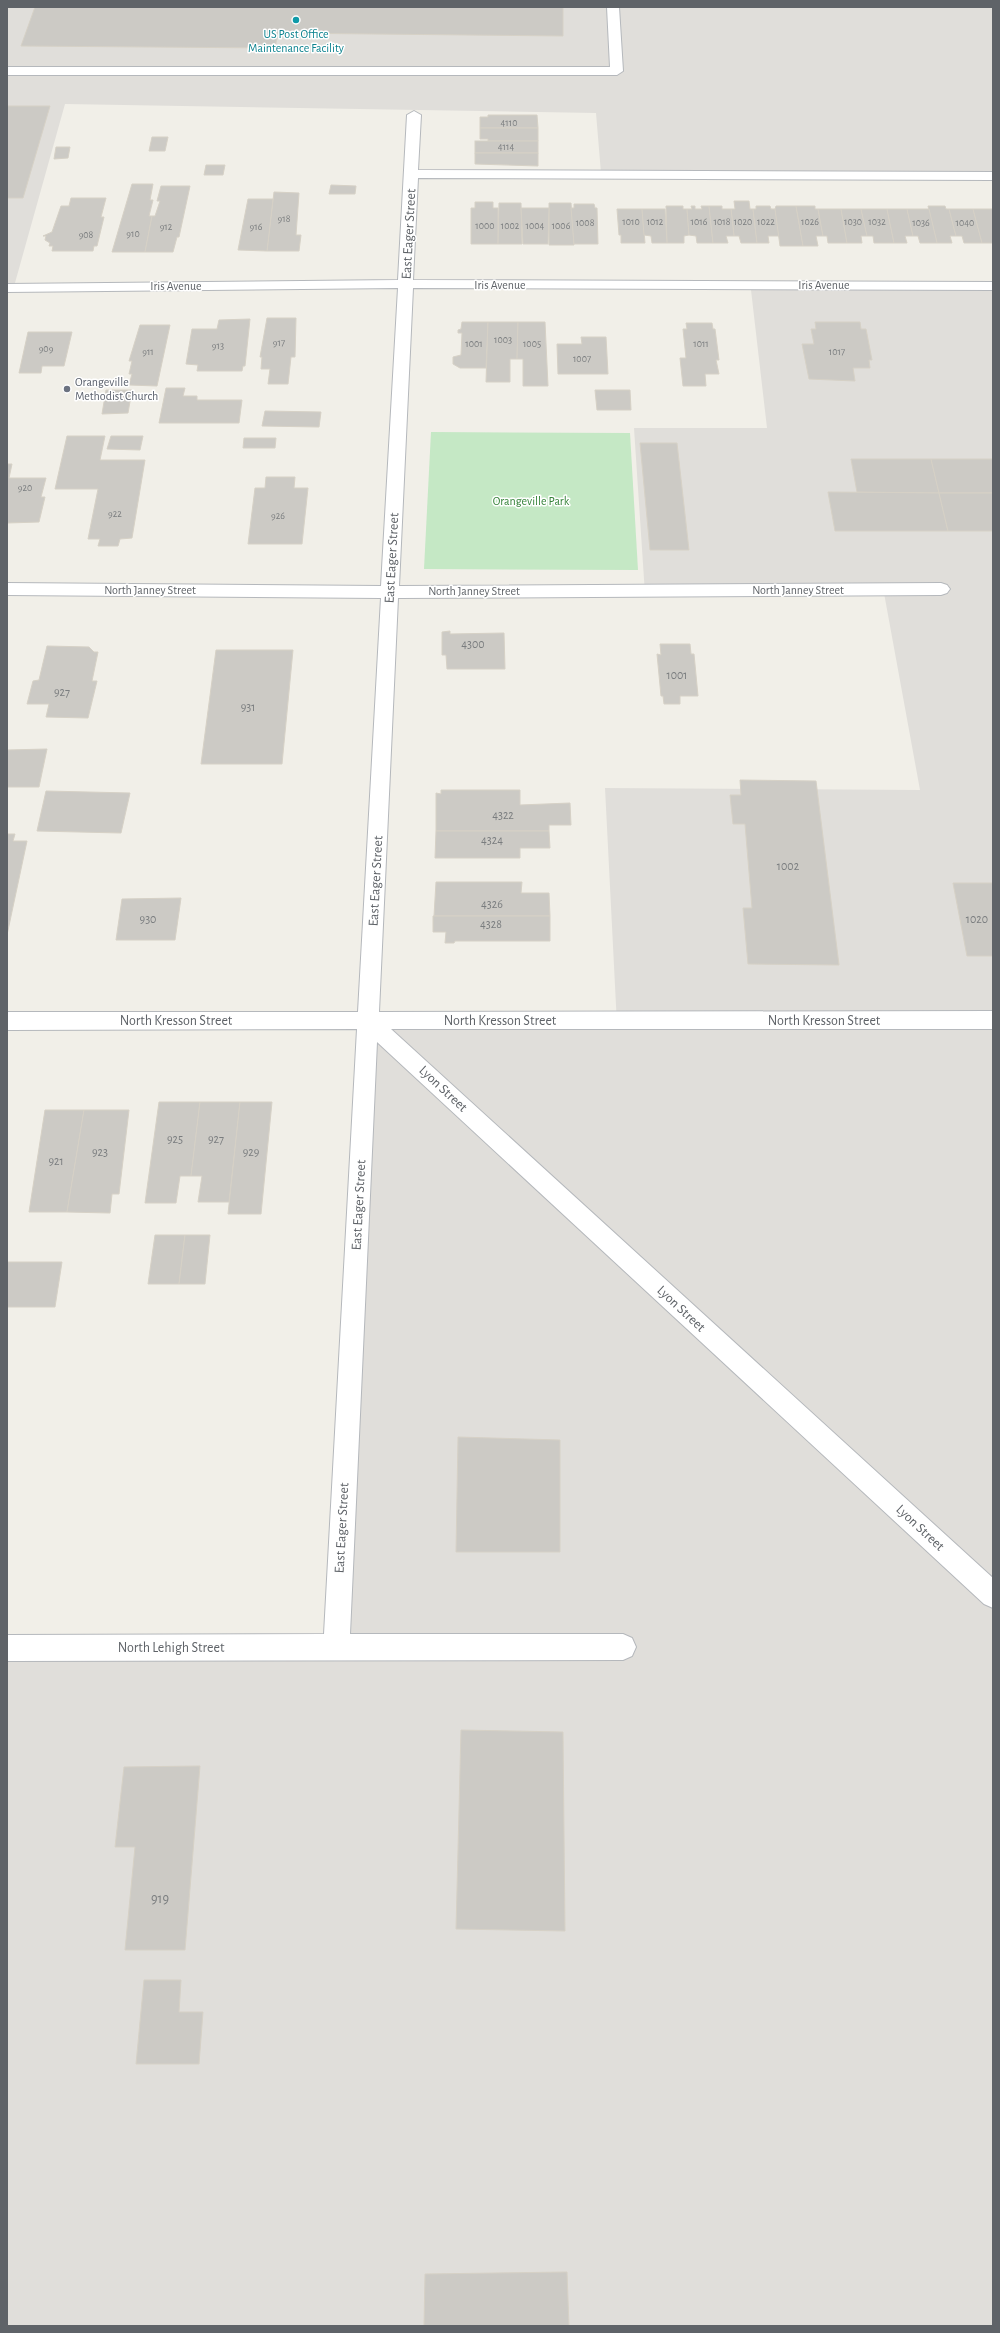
<svg xmlns="http://www.w3.org/2000/svg" width="1000" height="2333" font-family="'Alegreya Sans',sans-serif">
  <style>
    .industrial { fill: #e0deda }
    .green { fill: #c5e8c5 }
    .building { fill: #cccac5; stroke: #d6d1c6 }
    .lines { fill: none; stroke-linecap: round; stroke-linejoin: round }
    .minor-casing { stroke: #b5b8bc; stroke-width: 2 }
    .minor { fill: #fff; fill-rule: evenodd }
    .culture-dot { fill: #0f9aa8; stroke: #fff; stroke-width: 1.5 }
    .worship-dot { fill: #6b7280; stroke: #fff; stroke-width: 1.5 }
    .labels { text-anchor: middle; dominant-baseline: central; stroke-width: 3; stroke-linejoin: round; paint-order: stroke }
    .far-number-label { font-size: 10px; fill: #7a7d7f }
    .far-culture-label { font-size: 12px; fill: #0d838f; stroke: #fff }
    .far-street-label { font-size: 12px; fill: #5f6368; stroke: #fff }
    .far-worship-label { font-size: 12px; fill: #5b616d; stroke: #fff; text-anchor: start }
    .far-park-label { font-size: 12px; fill: #348238; stroke: #fff }
    .number-label { font-size: 12px; fill: #7a7d7f }
    .street-label { font-size: 14px; fill: #5f6368; stroke: #fff }
    .near-number-label { font-size: 14px; fill: #7a7d7f }
  </style>
  <rect width="100%" height="100%" fill="#f1efe8"/>
  <g class="industrial">
    <polygon points="7,7 993,7 993,174 601,173 596,113 65,104 13,290 7,290"/>
    <polygon points="751,290 993,290 993,2326 7,2326 7,1647 332,1641 358,1026 617,1025 605,788 920,790 884,593 645,594 634,428 767,428"/>
  </g>
  <polygon class="green" points="431,432 630,433 638,570 424,569"/>
  <g class="building">
    <polygon points="35,7 563,7 563,36 278,33 275,48 21,46"/>
    <polygon points="7,106 50,106 23,198 7,198"/>
    <polygon points="488,115 537,115 538,128 480,128 480,117 488,117"/>
    <polygon points="480,128 538,128 538,141 488,141 488,139 480,139"/>
    <polygon points="152,137 168,137 165,151 149,151"/>
    <rect x="475" y="141" width="63" height="12"/>
    <polygon points="56,147 70,147 68,158 54,159"/>
    <polygon points="475,153 538,153 538,166 475,164"/>
    <polygon points="206,165 225,165 223,175 204,175"/>
    <polygon points="132,184 153,184 150,200 153,200 149,216 152,216 145,252 112,252"/>
    <polygon points="331,185 356,186 355,194 329,194"/>
    <polygon points="161,186 190,186 179,237 177,237 173,252 145,252 152,216 155,216 160,201 157,201"/>
    <polygon points="274,192 299,193 296,235 301,235 299,251 267,251"/>
    <polygon points="71,198 106,198 101,217 104,217 97,246 94,246 93,251 52,251 53,246 49,246 50,243 45,240 46,236 43,236 52,232 61,206 69,206"/>
    <polygon points="248,199 273,199 267,251 238,250"/>
    <polygon points="734,201 749,201 750,209 753,209 757,243 741,243 739,236 734,236 731,209 735,209"/>
    <polygon points="475,202 493,202 493,208 498,208 498,244 471,244 471,208 475,208"/>
    <polygon points="499,203 521,203 522,244 498,244"/>
    <polygon points="549,203 571,203 574,245 549,245"/>
    <polygon points="574,204 594,204 595,208 597,208 598,244 574,244 571,208 574,208"/>
    <polygon points="666,206 683,206 683,209 687,209 689,235 684,236 684,243 667,243"/>
    <polygon points="691,206 695,206 695,209 702,209 701,206 709,206 713,243 697,243 696,236 689,235 687,209 692,209"/>
    <polygon points="709,206 722,206 722,209 731,209 734,236 726,236 728,243 713,243"/>
    <polygon points="756,206 770,206 771,209 775,209 779,236 768,236 769,243 757,243 753,209 756,209"/>
    <polygon points="776,206 796,206 803,246 780,246 775,209"/>
    <polygon points="796,206 815,206 815,209 818,209 823,236 816,236 818,246 803,246"/>
    <polygon points="928,206 945,206 946,209 949,209 956,236 950,236 952,243 937,243"/>
    <polygon points="521,208 549,208 548,244 523,244"/>
    <polygon points="617,209 642,209 645,243 621,243 621,235 619,235"/>
    <polygon points="642,209 665,209 667,243 652,243 651,236 644,235"/>
    <polygon points="818,209 841,209 847,243 828,243 827,236 823,236"/>
    <polygon points="841,209 861,209 867,236 861,236 862,243 847,243"/>
    <polygon points="861,209 887,209 894,243 874,243 873,236 867,236"/>
    <polygon points="887,209 907,209 913,236 905,236 907,243 894,243"/>
    <polygon points="907,209 929,209 937,243 920,243 918,236 913,236"/>
    <polygon points="949,209 973,209 982,243 964,243 962,236 956,236"/>
    <polygon points="973,209 993,209 993,243 982,243"/>
    <polygon points="267,318 296,318 295,357 291,357 288,384 268,384 270,369 261,369 262,357 260,357"/>
    <polygon points="250,319 245,366 243,366 242,371 197,371 198,365 186,364 192,329 217,329 219,320"/>
    <polygon points="462,322 488,322 486,368 460,368 453,364 453,357 461,355 462,333 458,333 458,330 461,329"/>
    <polygon points="488,322 518,322 517,359 510,359 510,382 486,382"/>
    <polygon points="518,322 545,322 548,386 523,386 523,359 517,359"/>
    <polygon points="815,322 860,322 861,329 866,329 872,360 869,360 870,368 853,368 855,381 809,379 802,344 814,344 811,329 816,329"/>
    <polygon points="686,323 712,323 713,329 715,329 719,360 716,360 719,374 705,374 706,386 683,386 680,358 686,358 683,329 687,329"/>
    <polygon points="140,325 170,325 157,386 129,385 132,374 129,374 132,361 129,361"/>
    <polygon points="28,332 72,332 64,366 42,366 41,373 19,373"/>
    <polygon points="581,337 606,337 608,374 558,374 557,344 582,344"/>
    <polygon points="166,388 185,388 183,396 197,396 197,400 242,400 239,423 159,423"/>
    <polygon points="106,390 132,390 128,413 102,414"/>
    <polygon points="595,390 630,390 631,410 597,410"/>
    <polygon points="265,411 321,412 319,427 262,426"/>
    <polygon points="67,436 105,436 100,460 145,460 132,538 120,539 118,546 98,546 100,539 88,539 98,489 55,489"/>
    <polygon points="111,436 143,436 140,450 107,449"/>
    <polygon points="244,438 276,438 275,448 243,448"/>
    <polygon points="640,443 677,443 689,550 650,550"/>
    <polygon points="851,459 931,459 939,493 857,492"/>
    <polygon points="931,459 993,459 993,493 939,493"/>
    <polygon points="7,464 12,464 9,478 46,478 41,497 45,497 39,522 7,523"/>
    <polygon points="266,477 295,477 294,488 308,488 302,544 248,544 255,488 265,488"/>
    <polygon points="828,492 939,493 948,531 835,531"/>
    <polygon points="939,493 993,493 993,531 948,531"/>
    <polygon points="450,631 450,634 504,633 505,669 447,669 446,655 442,655 442,632"/>
    <polygon points="660,644 690,644 691,654 694,654 698,696 680,696 680,704 664,704 663,696 661,696 657,654 661,655"/>
    <polygon points="47,646 89,647 94,652 98,652 92,681 97,681 88,718 46,717 49,704 27,704 33,681 39,680"/>
    <polygon points="216,650 293,650 282,764 201,764"/>
    <polygon points="47,749 39,787 7,787 7,750"/>
    <polygon points="740,780 816,781 839,965 748,964 743,908 752,908 745,824 733,824 730,795 741,795"/>
    <polygon points="441,790 520,790 520,805 570,803 571,825 549,825 549,831 436,831 436,793 441,794"/>
    <polygon points="46,791 130,793 121,833 37,831"/>
    <polygon points="436,831 549,831 550,848 520,848 520,858 435,858"/>
    <polygon points="7,834 15,834 13,841 27,841 7,935"/>
    <polygon points="436,882 522,882 521,893 549,893 550,916 434,916"/>
    <polygon points="953,883 993,883 993,956 967,956"/>
    <polygon points="181,898 175,940 116,940 122,899"/>
    <polygon points="433,916 550,916 550,941 455,941 454,943 445,943 446,932 433,932"/>
    <polygon points="159,1102 200,1102 191,1176 180,1176 176,1203 145,1203"/>
    <polygon points="200,1102 240,1102 229,1202 198,1202 202,1176 191,1176"/>
    <polygon points="240,1102 272,1102 261,1214 228,1214"/>
    <polygon points="45,1110 84,1110 67,1212 29,1212"/>
    <polygon points="84,1110 129,1110 119,1194 112,1194 110,1213 67,1212"/>
    <polygon points="155,1235 185,1235 179,1284 148,1284"/>
    <polygon points="185,1235 210,1235 205,1284 179,1284"/>
    <polygon points="7,1262 62,1262 55,1307 7,1307"/>
    <polygon points="458,1437 560,1440 560,1552 456,1552"/>
    <polygon points="461,1730 563,1732 565,1931 456,1929"/>
    <polygon points="200,1766 185,1950 125,1950 135,1847 115,1847 124,1767"/>
    <polygon points="144,1980 181,1980 179,2012 203,2012 199,2064 136,2064"/>
    <polygon points="567,2272 569,2326 424,2326 425,2274"/>
  </g>
  <g class="lines">
    <g class="minor-casing">
      <g id="minor">
        <polygon points="607,7 619,7 623,71 617,75 7,75 7,67 610,67"/>
        <polygon points="414,111 421,115 418,170 993,172 993,180 418,178 413,280 993,282 993,290 413,288 399,586 941,583 947,585 950,589 947,593 941,595 398,598 379,1012 993,1011 993,1029 391,1029 993,1578 993,1608 984,1604 377,1042 350,1634 623,1634 632,1638 636,1647 632,1656 623,1660 7,1661 7,1635 324,1634 357,1029 7,1030 7,1012 358,1012 381,598 7,595 7,583 381,586 398,288 7,292 7,284 398,280 407,115"/>
      </g>
    </g>
    <use href="#minor" class="minor"/>
  </g>
  <circle class="culture-dot" cx="296" cy="20" r="4"/>
  <circle class="worship-dot" cx="67" cy="389" r="4"/>
  <g class="labels">
    <g class="far-number-label">
      <text x="509" y="123">4110</text>
      <text x="506" y="147">4114</text>
      <text x="284" y="219">918</text>
      <text x="631" y="222">1010</text>
      <text x="655" y="222">1012</text>
      <text x="699" y="222">1016</text>
      <text x="722" y="222">1018</text>
      <text x="743" y="222">1020</text>
      <text x="766" y="222">1022</text>
      <text x="810" y="222">1026</text>
      <text x="853" y="222">1030</text>
      <text x="877" y="222">1032</text>
      <text x="585" y="223">1008</text>
      <text x="921" y="223">1036</text>
      <text x="965" y="223">1040</text>
      <text x="485" y="226">1000</text>
      <text x="510" y="226">1002</text>
      <text x="535" y="226">1004</text>
      <text x="561" y="226">1006</text>
      <text x="166" y="227">912</text>
      <text x="256" y="227">916</text>
      <text x="133" y="234">910</text>
      <text x="86" y="235">908</text>
      <text x="503" y="340">1003</text>
      <text x="279" y="343">917</text>
      <text x="474" y="344">1001</text>
      <text x="532" y="344">1005</text>
      <text x="701" y="344">1011</text>
      <text x="218" y="346">913</text>
      <text x="46" y="349">909</text>
      <text x="148" y="352">911</text>
      <text x="837" y="352">1017</text>
      <text x="582" y="359">1007</text>
      <text x="25" y="488">920</text>
      <text x="115" y="514">922</text>
      <text x="278" y="516">926</text>
    </g>
    <g class="far-culture-label">
      <text x="296" y="34">US Post Office<tspan x="296" dy="14">Maintenance Facility</tspan></text>
    </g>
    <g class="far-street-label">
      <text x="500" y="285">Iris Avenue</text>
      <text x="824" y="285">Iris Avenue</text>
      <text x="176" y="286">Iris Avenue</text>
      <text x="150" y="590">North Janney Street</text>
      <text x="798" y="590">North Janney Street</text>
      <text x="474" y="591">North Janney Street</text>
    </g>
    <g class="far-worship-label">
      <text x="75" y="382">Orangeville<tspan x="75" dy="14">Methodist Church</tspan></text>
    </g>
    <g class="far-park-label">
      <text x="531" y="501">Orangeville Park</text>
    </g>
    <g class="number-label">
      <text x="473" y="644">4300</text>
      <text x="677" y="675">1001</text>
      <text x="62" y="692">927</text>
      <text x="248" y="707">931</text>
      <text x="503" y="815">4322</text>
      <text x="492" y="840">4324</text>
      <text x="788" y="866">1002</text>
      <text x="492" y="904">4326</text>
      <text x="148" y="919">930</text>
      <text x="977" y="919">1020</text>
      <text x="491" y="924">4328</text>
      <text x="175" y="1139">925</text>
      <text x="216" y="1139">927</text>
      <text x="100" y="1152">923</text>
      <text x="251" y="1152">929</text>
      <text x="56" y="1161">921</text>
    </g>
    <g class="street-label">
      <text transform="translate(409 234) rotate(-87)">East Eager Street</text>
      <text transform="translate(392 558) rotate(-87)">East Eager Street</text>
      <text transform="translate(376 881) rotate(-87)">East Eager Street</text>
      <text x="176" y="1021">North Kresson Street</text>
      <text x="500" y="1021">North Kresson Street</text>
      <text x="824" y="1021">North Kresson Street</text>
      <text transform="translate(443 1089) rotate(43)">Lyon Street</text>
      <text transform="translate(359 1205) rotate(-87)">East Eager Street</text>
      <text transform="translate(681 1309) rotate(43)">Lyon Street</text>
      <text transform="translate(342 1528) rotate(-87)">East Eager Street</text>
      <text transform="translate(920 1528) rotate(43)">Lyon Street</text>
      <text x="171" y="1648">North Lehigh Street</text>
    </g>
    <g class="near-number-label">
      <text x="160" y="1899">919</text>
    </g>
  </g>
  <rect width="1000" height="2333" fill="none" stroke="#5f6368" stroke-width="16"/>
</svg>
